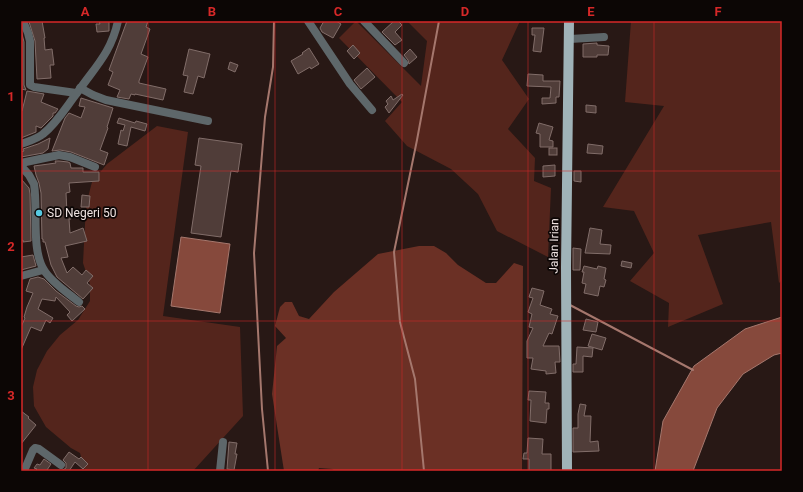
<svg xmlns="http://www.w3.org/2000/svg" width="803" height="492" font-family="Roboto,sans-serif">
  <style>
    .green { fill: #54251c }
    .forest { fill: #6b3025 }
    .water { fill: #86493c; stroke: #a5776d }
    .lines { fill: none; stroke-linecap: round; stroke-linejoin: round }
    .stream { stroke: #a5776d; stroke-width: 2 }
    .building { fill: #503d39; stroke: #816d69 }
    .minor { stroke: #5e676a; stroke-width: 8 }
    .primary { stroke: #a0b3b8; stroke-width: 10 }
    .grid { fill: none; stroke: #d62828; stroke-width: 1; stroke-opacity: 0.55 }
    .poi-dot { fill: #56c9e1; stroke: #0c0605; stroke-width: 1.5 }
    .labels { text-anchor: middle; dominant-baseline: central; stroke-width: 3.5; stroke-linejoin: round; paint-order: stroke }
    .poi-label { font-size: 12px; fill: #eee2e0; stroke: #0c0605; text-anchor: start }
    .street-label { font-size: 12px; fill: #eee2e0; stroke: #0c0605 }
    .neatline { fill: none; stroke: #d62828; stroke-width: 1.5 }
    .grid-label { font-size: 13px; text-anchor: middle; font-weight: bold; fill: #d62828 }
  </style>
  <rect width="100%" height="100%" fill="#281815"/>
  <g class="green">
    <polygon points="356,21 421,86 427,41 407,21 520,21 502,60 529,99 508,129 535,158 534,181 551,188 548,257 497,231 478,194 451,169 407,146 385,121 402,102 339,38"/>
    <polygon points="631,21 782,21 782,280 779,283 771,222 698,235 723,304 668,327 669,303 630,281 654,253 634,211 603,207 664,106 625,102"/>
    <polygon points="157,126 188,132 163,316 240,327 243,416 193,471 85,471 80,453 71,448 46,427 34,406 33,387 37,370 47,351 60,335 78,320 90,301 90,284 83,263 86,205 92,182 107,164"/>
  </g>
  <polygon class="forest" points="419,246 434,246 446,253 458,265 486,283 496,283 514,263 523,266 522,471 335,471 332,469 319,468 318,471 284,471 272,394 277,346 286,338 275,326 280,307 285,302 292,302 299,316 309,319 334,292 378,254"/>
  <g class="water">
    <polygon points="181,237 230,244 220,313 171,306"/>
    <polygon points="782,317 782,353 774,355 743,374 717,408 693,471 655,471 663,421 694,366 745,329"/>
  </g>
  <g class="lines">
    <g class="stream">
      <polyline points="570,305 693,370"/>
      <polyline points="268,471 262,409 254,253 265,117 273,67 274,21"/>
      <polyline points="424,471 415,379 400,322 394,252 417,140 439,21"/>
    </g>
  </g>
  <g class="building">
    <polygon points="31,21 42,21 45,38 44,38 45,50 52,49 54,65 50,65 51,78 37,79 35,41 29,22"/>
    <polygon points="99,21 109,21 109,31 97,32 96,24 100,24"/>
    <polygon points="127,21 148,21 146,27 150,29 141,54 148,57 139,81 139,83 166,89 163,100 135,94 135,95 131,94 129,99 117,97 120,90 108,85 113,72 109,70"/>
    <polygon points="324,21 336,21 341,24 333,38 322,32 320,28"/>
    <polygon points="394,21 398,21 402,25 395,32 402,40 395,45 382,32"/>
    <polygon points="532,28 544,28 541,52 533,51 535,35 532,35"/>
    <polygon points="21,30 24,42 24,85 26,90 21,89"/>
    <polygon points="597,43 597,45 609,46 608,55 597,55 597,57 583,57 583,44"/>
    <polygon points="353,45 360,53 354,59 347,51"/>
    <polygon points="309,48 319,64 311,69 310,67 298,74 291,61 303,54 302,53"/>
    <polygon points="189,49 210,54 204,78 198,76 193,94 184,92 188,76 183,75"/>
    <polygon points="410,49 417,57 409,64 408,60 404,55"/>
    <polygon points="230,62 238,65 235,72 228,69"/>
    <polygon points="367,68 375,77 361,89 354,80"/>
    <polygon points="528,74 543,75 543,81 560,81 559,97 556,97 556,103 542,104 542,98 550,98 551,87 527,86"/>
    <polygon points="27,91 44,94 41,102 58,109 55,113 53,113 53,116 41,128 36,126 36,132 21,138 21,111 22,111"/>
    <polygon points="402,94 403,95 389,113 385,107 388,104 386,101 391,96 393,100"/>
    <polygon points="81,98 113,108 107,127 108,128 100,150 108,153 104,165 71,152 60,150 52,151 65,118 69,113 81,118 85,107 79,106"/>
    <polygon points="586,105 596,106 596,113 586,112"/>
    <polygon points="119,118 135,123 136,121 147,124 145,131 131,127 127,146 118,144 121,130 123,131 125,125 117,123"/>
    <polygon points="539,123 553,127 549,140 553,141 553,147 540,147 540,134 536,133"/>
    <polygon points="50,138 48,149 43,153 21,157 21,152 24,151 23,149 38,144"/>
    <polygon points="199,138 242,144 238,172 231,171 221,237 191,233 201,166 195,165"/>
    <polygon points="588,144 603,146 602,154 587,153"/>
    <rect x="549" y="148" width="8" height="7"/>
    <polygon points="55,161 59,161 68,162 70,163 71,168 83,168 83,172 99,172 99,181 69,183 70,192 66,193 67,213 71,213 71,219 69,219 70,233 83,228 87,241 65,246 68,257 61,258 67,273 73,267 82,275 86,270 93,276 87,283 93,288 83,299 57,277 51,265 45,242 43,242 43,239 42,239 41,193 39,183 36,175 34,166 56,163"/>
    <polygon points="555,165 555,176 543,177 543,166"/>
    <polygon points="574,171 581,171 581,182 574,181"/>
    <polygon points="21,179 29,188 30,194 31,241 23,242 23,240 21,241"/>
    <polygon points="82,195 90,196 89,207 81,207"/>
    <polygon points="590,228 602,230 600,244 611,245 610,254 585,253"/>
    <polygon points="573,248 581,249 580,270 573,270"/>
    <polygon points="33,255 36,266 21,270 21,257"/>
    <polygon points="622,261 632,263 631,268 621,266"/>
    <polygon points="584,266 597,269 598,266 606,268 604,279 606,280 604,287 600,286 598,296 584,293 586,284 582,283 584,272 582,272"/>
    <polygon points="38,277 44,279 56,291 76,306 79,307 82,306 85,309 72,321 67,315 70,312 56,297 55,301 42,299 38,309 53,318 50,323 46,320 41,331 31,327 21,350 21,327 25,318 24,317 27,307 33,293 26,291 30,279"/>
    <polygon points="532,288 544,291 540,305 552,309 550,314 558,316 552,334 549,333 543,346 559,346 560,362 555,362 556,373 546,374 546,371 531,369 533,358 527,358 527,341 533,328 529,327 532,314 528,312 533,298 529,297"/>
    <polygon points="586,319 598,322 596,332 583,330"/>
    <polygon points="592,334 606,338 602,350 588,346"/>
    <polygon points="577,347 593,348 592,357 583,356 583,372 573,372 573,364 576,364"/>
    <polygon points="529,391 546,392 545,403 549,403 549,409 547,409 546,423 530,421 531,400 528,400"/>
    <polygon points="580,404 586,405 584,416 591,416 590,442 598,441 599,451 573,452 573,428 578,428 578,414"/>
    <polygon points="21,411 29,417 28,418 36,425 21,444"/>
    <polygon points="528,438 543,439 542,454 551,454 551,471 529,471 529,459 523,459 524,453 527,453"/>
    <polygon points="229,442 237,443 235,454 237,454 234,470 227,469"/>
    <polygon points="69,452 79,459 81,457 88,464 83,469 75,462 69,471 61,471 66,468 66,463 63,460"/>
    <polygon points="44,459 51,464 47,470 48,471 35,471 37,469 34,468 37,464 40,465"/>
  </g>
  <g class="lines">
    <g class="minor">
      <polyline points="23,21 28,33 30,41 30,85 34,87 76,93"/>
      <polyline points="308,21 350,84 372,110"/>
      <polyline points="364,21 404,63"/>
      <polyline points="570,39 604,37"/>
      <polyline points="80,88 93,95 106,100 208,121"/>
      <path d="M 21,144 C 29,141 37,139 43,134 C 57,123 66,107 77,93 C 95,67 111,53 118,21"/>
      <polyline points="21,163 59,155 70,157 95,167"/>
      <path d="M 21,166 L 29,175 L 34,184 C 38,209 31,250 44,270 C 51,282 68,293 79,302"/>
      <polyline points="21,276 43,270"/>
      <polyline points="24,471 33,450 35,448 39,449 61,465"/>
      <polyline points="220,471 223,442"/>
    </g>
    <polyline class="primary" points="567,471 566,267 569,21"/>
  </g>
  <path class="grid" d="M 148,21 L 148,471M 275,21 L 275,471M 402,21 L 402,471M 528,21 L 528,471M 654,21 L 654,471M 21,171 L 782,171M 21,321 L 782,321"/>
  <circle class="poi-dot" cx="39" cy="213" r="4"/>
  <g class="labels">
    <g class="poi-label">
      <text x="47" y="213">SD Negeri 50</text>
    </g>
    <g class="street-label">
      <text transform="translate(554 246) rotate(-89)">Jalan Irian</text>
    </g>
  </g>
  <rect width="803" height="492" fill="none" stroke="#0c0605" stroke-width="44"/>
  <rect x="22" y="22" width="759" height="448" class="neatline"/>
  <g class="grid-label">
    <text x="85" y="16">A</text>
    <text x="212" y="16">B</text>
    <text x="338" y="16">C</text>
    <text x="465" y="16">D</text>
    <text x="591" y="16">E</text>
    <text x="718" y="16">F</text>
    <text x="11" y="101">1</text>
    <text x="11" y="251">2</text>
    <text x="11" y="400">3</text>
  </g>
</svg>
